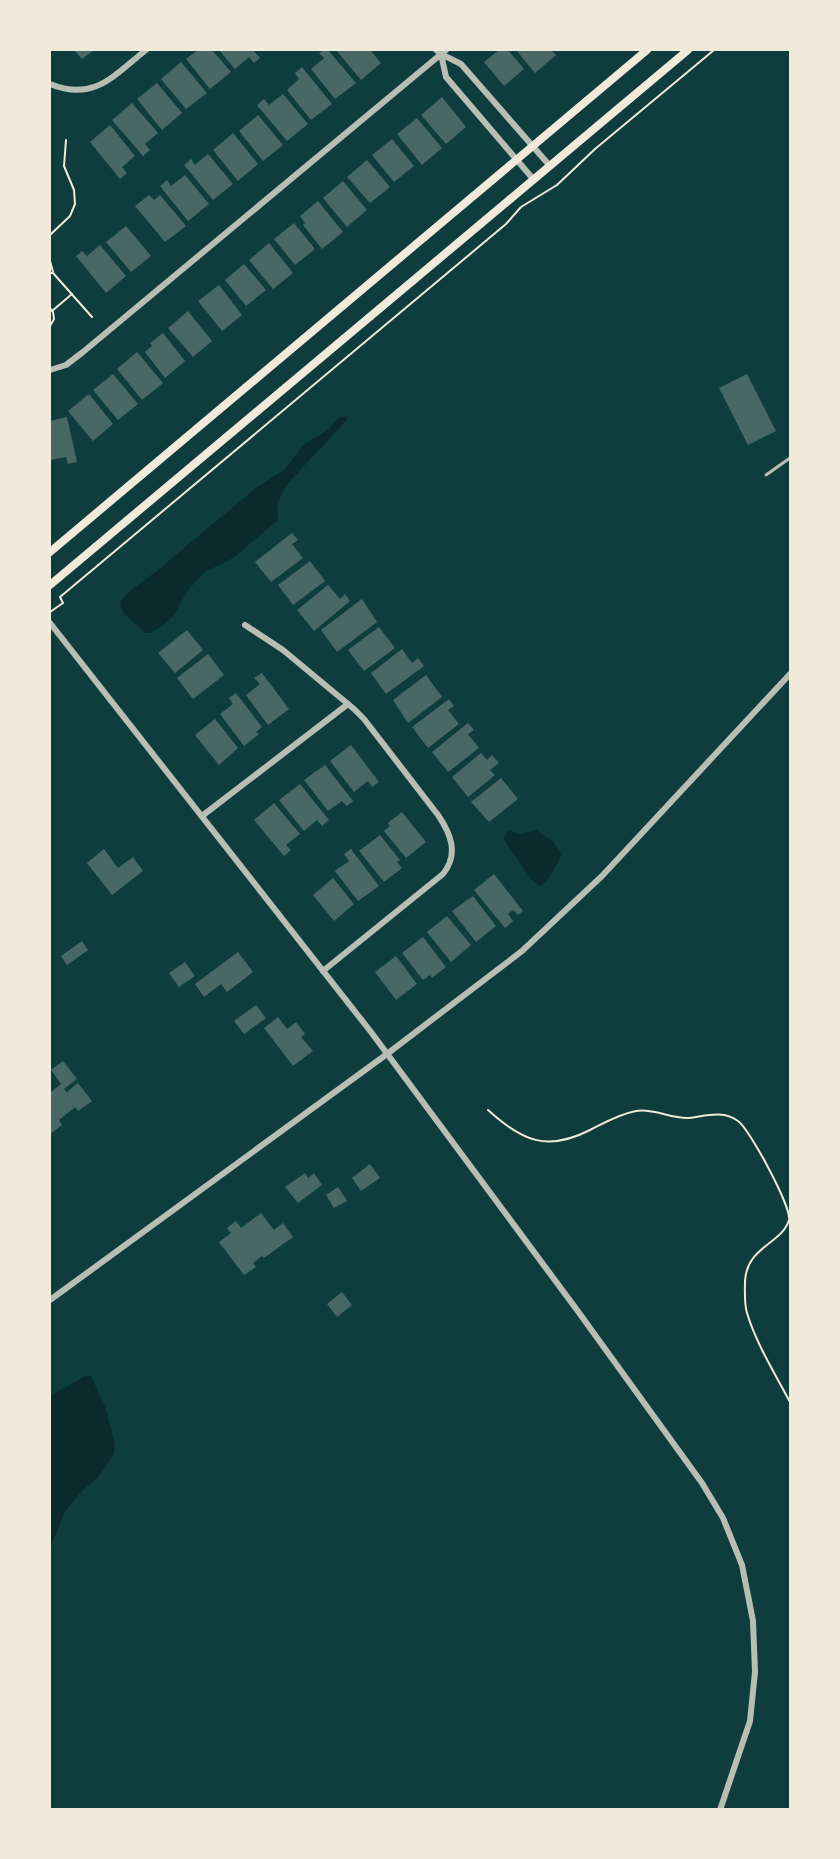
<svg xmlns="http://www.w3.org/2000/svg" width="840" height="1859" font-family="'PT Sans',sans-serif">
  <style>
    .water { fill: #0a2a2b }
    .building { fill: #486865 }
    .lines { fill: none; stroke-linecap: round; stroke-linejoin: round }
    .path { stroke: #f1e9da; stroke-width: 2 }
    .service { stroke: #b8beb3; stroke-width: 3 }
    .minor { stroke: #b8beb3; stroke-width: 6 }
    .secondary { stroke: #f1e9da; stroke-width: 8 }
  </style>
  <rect width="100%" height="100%" fill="#0f3d3e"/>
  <g class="water">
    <path d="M 342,417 L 347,417 L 346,421 L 289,482 L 277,503 L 278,520 L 233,558 L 205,572 L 188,590 L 174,615 L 166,623 L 151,633 L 145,633 L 122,611 L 120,602 C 135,583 157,574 173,557 L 256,488 L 284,470 L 304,444 L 328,430 L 338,418 Z"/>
    <path d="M 536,830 L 554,843 L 561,854 C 559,863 548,881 541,886 L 534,883 L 504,840 L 505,834 L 510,831 L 522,834 Z"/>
    <polygon points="85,1376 91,1376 106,1409 115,1445 113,1456 98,1477 81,1492 65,1511 50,1548 50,1396"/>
  </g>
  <g class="building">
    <polygon points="74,50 94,50 82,59"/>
    <polygon points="198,50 212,50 231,72 210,89 186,59"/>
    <polygon points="219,50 253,50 260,58 254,63 249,57 235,69"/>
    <polygon points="324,50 328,50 356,83 335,99 311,69 324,58 319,53"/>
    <polygon points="336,50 370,50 381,63 361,80"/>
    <polygon points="499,50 508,50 524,69 504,86 484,62"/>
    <polygon points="516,50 551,50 556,55 535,73"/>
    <polygon points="181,62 207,93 186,109 161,79"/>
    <polygon points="302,67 332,104 311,120 287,90 299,79 295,73"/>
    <polygon points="157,83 182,113 162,130 137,99"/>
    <polygon points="283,94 308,124 287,141 257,105 264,99 269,105"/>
    <polygon points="442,97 466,127 446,144 421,115"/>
    <polygon points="132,103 158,133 145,144 150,150 143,156 112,120"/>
    <polygon points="258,115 283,145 263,161 239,131"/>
    <polygon points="417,118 442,148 422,165 397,134"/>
    <polygon points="110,125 135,156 122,167 127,173 120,179 90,142"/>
    <polygon points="233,133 258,164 238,181 213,150"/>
    <polygon points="392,139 414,166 394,182 372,155"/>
    <polygon points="208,154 233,184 213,200 184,165 191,159 195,165"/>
    <polygon points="367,160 390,187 370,203 347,177"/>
    <polygon points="185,175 209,204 188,221 160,186 167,180 171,186"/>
    <polygon points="343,181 367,210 347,227 323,198"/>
    <polygon points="149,195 154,200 160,195 186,226 165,242 135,206"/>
    <polygon points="318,201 343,232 322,249 303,225 305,223 300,216"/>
    <polygon points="294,223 315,249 295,265 274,239"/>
    <polygon points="126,226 151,256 131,272 106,242"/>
    <polygon points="269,243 293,273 273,289 249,260"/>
    <polygon points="100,245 126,276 106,293 76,256 82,251 87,256"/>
    <polygon points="244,264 266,290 246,306 225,280"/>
    <polygon points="219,285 242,315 222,331 198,301"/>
    <polygon points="188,311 212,341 193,357 168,328"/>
    <polygon points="163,333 185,361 165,378 145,352 152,346 150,343"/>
    <polygon points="137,352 163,383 142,400 117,369"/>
    <polygon points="113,374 138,404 118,420 93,390"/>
    <polygon points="747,374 776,431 748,445 719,388"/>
    <polygon points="89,394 113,424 93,441 68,411"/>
    <polygon points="67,417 77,462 68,464 66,457 50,460 50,421"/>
    <polygon points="292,533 298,540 292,544 303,558 271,582 255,562"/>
    <polygon points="310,561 325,581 293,605 278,585"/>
    <polygon points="328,585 340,599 345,594 350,601 314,631 297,610"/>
    <polygon points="362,599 377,622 337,652 321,630"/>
    <polygon points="379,627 395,648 364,671 348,650"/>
    <polygon points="187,630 203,650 175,673 158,653"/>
    <polygon points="402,649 412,663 418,658 424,666 386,694 371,673"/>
    <polygon points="208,654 224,675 193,699 177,678"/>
    <polygon points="262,673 289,709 268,725 246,695 260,684 254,678"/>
    <polygon points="426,675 442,697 408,723 393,700"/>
    <polygon points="236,693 262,727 256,732 259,734 244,746 220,714 233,704 229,698"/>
    <polygon points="449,699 454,706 448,710 459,724 428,748 412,727"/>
    <polygon points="215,719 238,748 219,765 195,735"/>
    <polygon points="468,723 474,730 468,734 479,748 448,772 432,752"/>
    <polygon points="351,745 379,782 372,787 368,781 354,792 330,761"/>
    <polygon points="481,753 487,760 492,755 499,763 490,770 495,775 468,797 452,777"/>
    <polygon points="325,765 353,801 347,806 342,801 328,811 304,780"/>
    <polygon points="501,778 518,799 489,822 471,802"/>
    <polygon points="300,784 329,820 322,826 317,820 304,831 279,800"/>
    <polygon points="274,803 300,834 286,845 291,850 284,856 254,820"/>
    <polygon points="402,812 426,842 406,858 384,831 390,826 388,823"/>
    <polygon points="380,835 400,860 397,862 402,868 384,882 359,851"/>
    <polygon points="104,849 118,868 133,857 143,871 112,895 87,863"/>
    <polygon points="351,849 379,886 358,901 335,871 349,861 344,854"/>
    <polygon points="494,874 523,911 518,915 513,910 508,914 513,921 505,928 474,890"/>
    <polygon points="333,878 354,904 334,921 313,895"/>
    <polygon points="473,896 496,926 476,942 452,911"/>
    <polygon points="447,916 471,945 451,962 427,932"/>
    <polygon points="423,937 446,967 432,978 430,975 423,980 402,953"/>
    <polygon points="82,941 88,950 67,965 61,956"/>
    <polygon points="238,952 253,972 227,992 221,984 204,997 195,984"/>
    <polygon points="396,956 417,984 396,1000 375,972"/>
    <polygon points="185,962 195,976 179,987 169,973"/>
    <polygon points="256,1005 266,1018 244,1034 234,1021"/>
    <polygon points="278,1017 287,1029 296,1022 305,1034 301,1037 313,1051 293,1066 264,1028"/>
    <polygon points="63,1061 77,1079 64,1089 67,1092 78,1083 92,1101 78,1111 75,1107 59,1120 62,1125 50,1134 50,1093 61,1084 51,1070"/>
    <polygon points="370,1164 380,1178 361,1191 352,1178"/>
    <polygon points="305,1173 308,1178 314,1173 322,1185 298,1203 285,1187"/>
    <polygon points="338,1187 347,1201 334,1208 326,1195"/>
    <polygon points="261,1213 274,1230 283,1223 293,1237 264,1258 262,1256 253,1263 256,1267 244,1275 219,1242 231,1233 227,1228 236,1221 241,1228"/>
    <polygon points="342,1292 352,1305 337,1317 327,1304"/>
  </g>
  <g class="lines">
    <g class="path">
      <polyline points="50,235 70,216 75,204 74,190 64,166 66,140"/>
      <polyline points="50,261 53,272"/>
      <polyline points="50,273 53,273 92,317"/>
      <polyline points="50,308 53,312 54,319 50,326"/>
      <polyline points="52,311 72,294"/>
      <polyline points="50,612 63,603 60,597 506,224 521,207 557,185 595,149 714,50"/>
      <path d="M 488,1110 C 522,1141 547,1152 590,1130 C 604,1123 619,1114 636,1111 C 654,1108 671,1119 689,1118 C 706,1116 723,1110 738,1121 C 749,1128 792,1208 789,1220 C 782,1244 747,1246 745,1281 C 745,1291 744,1303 747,1313 C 756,1343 775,1374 790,1402"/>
    </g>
    <polyline class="service" points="766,475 790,458"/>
    <g class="minor">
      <polyline points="436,50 441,54 461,64 550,166"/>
      <polyline points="441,54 446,77 534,180"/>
      <path d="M 50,84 C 94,102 113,76 146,50"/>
      <polyline points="50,370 66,365 83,352 446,50"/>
      <polyline points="50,623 371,1032 577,1310 702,1483 723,1518 742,1565 753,1621 755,1672 750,1721 720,1810"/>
      <path d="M 245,625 L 283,650 L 354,709 L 364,719 L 438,815 C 451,834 459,854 443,874 L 323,971"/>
      <polyline points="202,816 348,704"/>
      <polyline points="50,1300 387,1054 522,951 602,876 790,674"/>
    </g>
    <g class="secondary">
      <polyline points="50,552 647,50"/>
      <polyline points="50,585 688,50"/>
    </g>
  </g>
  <rect width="840" height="1859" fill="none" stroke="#f1e9da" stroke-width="102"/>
</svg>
